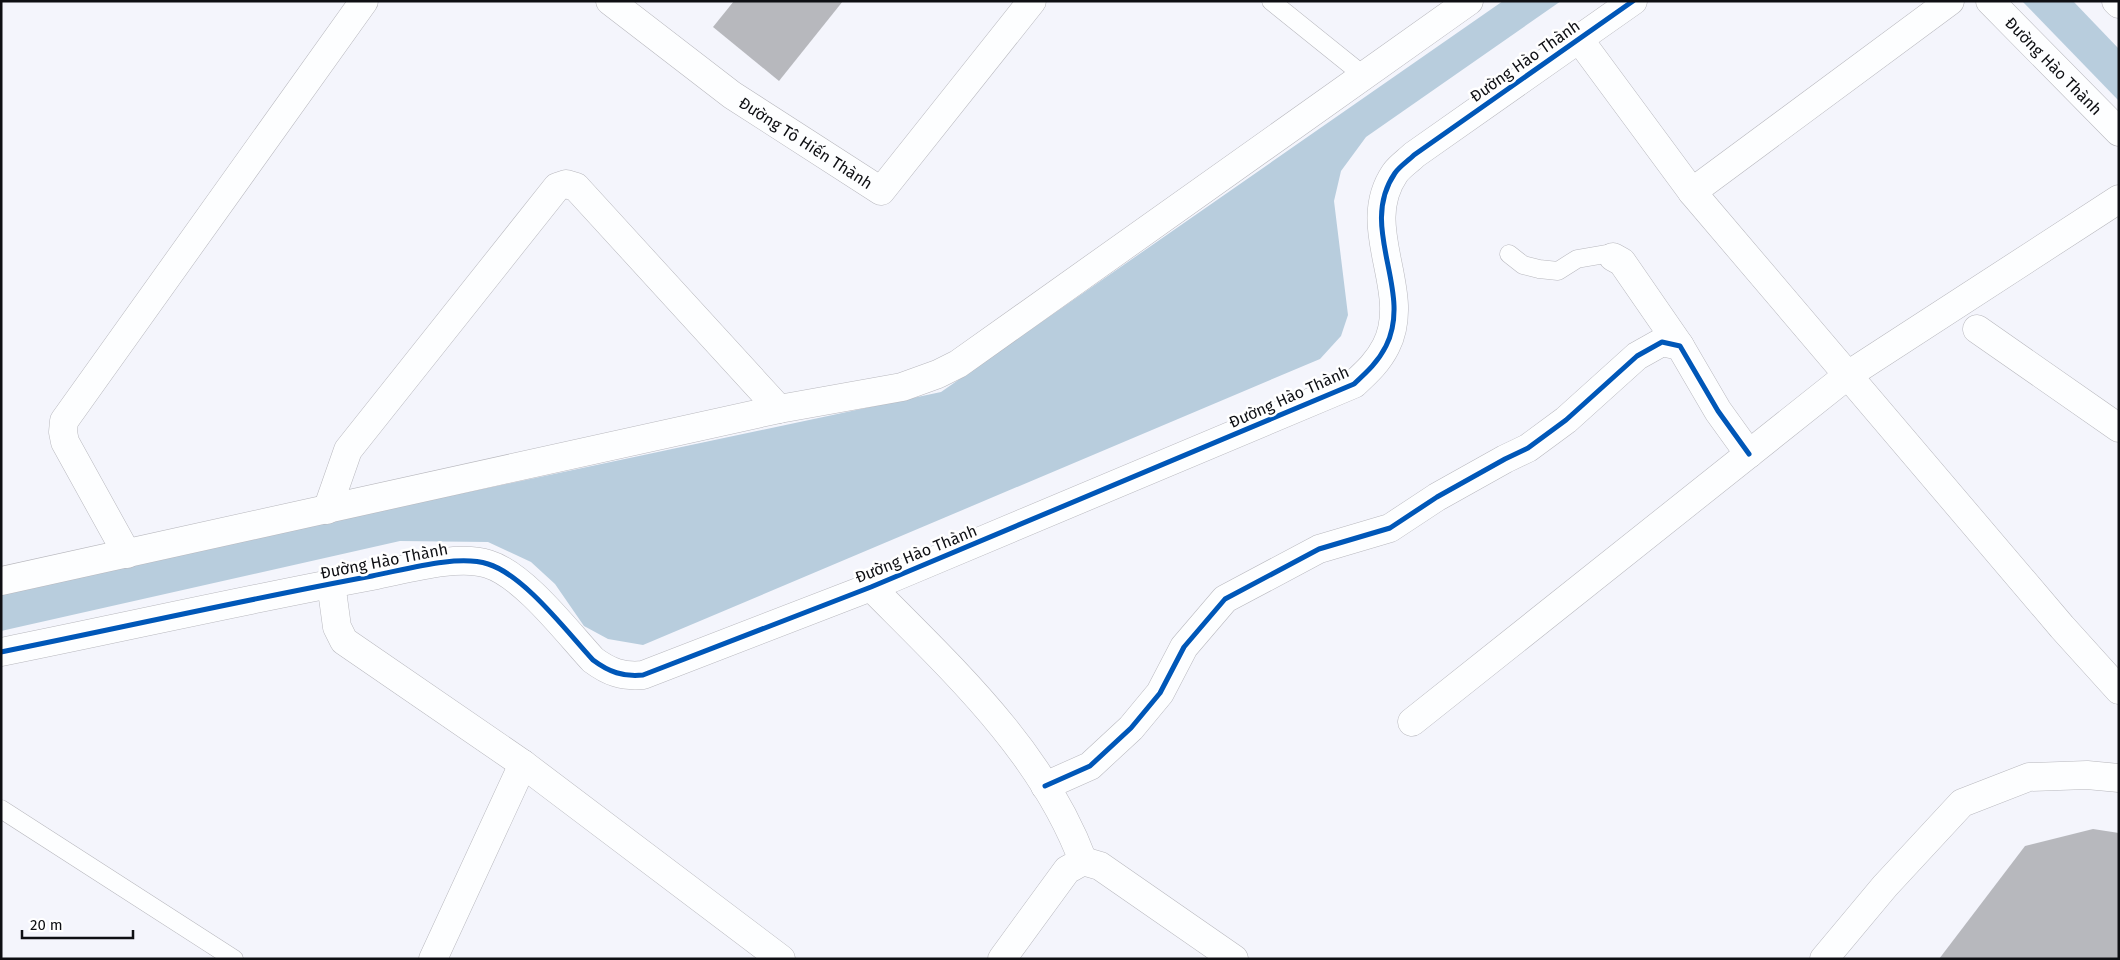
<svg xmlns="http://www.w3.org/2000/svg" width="2120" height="960" font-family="'Fira Sans',sans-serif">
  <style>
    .water { fill: #b8cddd }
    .building { fill: #b7b8bd }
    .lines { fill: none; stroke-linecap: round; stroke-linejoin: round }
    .lane-casing { stroke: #b8b8be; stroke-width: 19 }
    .street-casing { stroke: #b8b8be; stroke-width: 29 }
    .lane { stroke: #fdfeff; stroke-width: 18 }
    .street { stroke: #fdfeff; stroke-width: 28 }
    .cycleway-casing { stroke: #fff; stroke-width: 8 }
    .cycleway { stroke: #0057b8; stroke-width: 5 }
    .labels { text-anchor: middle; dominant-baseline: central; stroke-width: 5; stroke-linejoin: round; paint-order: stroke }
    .street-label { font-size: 16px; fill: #0e0f13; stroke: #fff }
  </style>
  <rect width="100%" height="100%" fill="#f4f5fc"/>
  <g class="water">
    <polygon points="1503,1 1561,1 1366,137 1341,171 1334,201 1348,315 1341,336 1320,359 643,645 608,639 584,626 555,584 531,562 488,542 400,541 1,631 1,591 941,392"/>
    <polygon points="2022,1 2073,1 2119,49 2119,101"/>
  </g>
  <g class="building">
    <polygon points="734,1 843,1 779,81 713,27"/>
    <polygon points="2093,829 2119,833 2119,959 1939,959 2025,846"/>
  </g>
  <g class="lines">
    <g class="lane-casing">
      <g id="lane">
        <polyline points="1271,1 1363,75"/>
        <polyline points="1509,254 1523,265 1539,269 1558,271 1577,259 1606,254 1613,257"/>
        <polyline points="1,809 234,959"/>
      </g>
    </g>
    <g class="street-casing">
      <g id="street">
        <path id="s1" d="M 610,1 L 732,95 L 881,191 L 1032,1"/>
        <path id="s2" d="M 1990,1 L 2119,132"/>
        <polyline points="2116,1 2119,4"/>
        <polyline points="1579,39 1692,192 2062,627 2119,690"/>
        <polyline points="1692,192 1950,1"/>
        <polyline points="1613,257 1622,262 1680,346"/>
        <polyline points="1977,329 2119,428"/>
        <polyline points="327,510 348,450 557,187 566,184 576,187 779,409"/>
        <polyline points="127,554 65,442 63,432 64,421 364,1"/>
        <polyline points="1,581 779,409 902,387 938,374 958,364 1469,1"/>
        <polyline points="331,583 337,627 344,641 523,764 781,959"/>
        <path d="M 871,587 C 952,669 1042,751 1083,861"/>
        <path d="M 1,652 C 125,627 248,599 372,576 C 404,570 457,554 488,564 C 524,575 567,632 593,660 C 609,672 623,677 643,675 L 871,587 L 1354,384 C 1367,372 1378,362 1386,346 C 1414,290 1357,228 1395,173 C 1400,166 1408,161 1414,155 L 1633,1"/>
        <polyline points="1412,722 1848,375 2119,199"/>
        <polyline points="1045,786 1090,766 1131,728 1160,693 1184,647 1225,599 1319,549 1390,528 1437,497 1505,459 1528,448 1566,420 1637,356 1662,342 1680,346 1718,411 1749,454"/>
        <polyline points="433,959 523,764"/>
        <polyline points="1002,959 1067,870 1083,861 1100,866 1234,959"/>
        <polyline points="1824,959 1885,886 1962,803 2029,777 2087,775 2119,778"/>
      </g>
    </g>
    <use href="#lane" class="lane"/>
    <use href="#street" class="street"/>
    <g class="cycleway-casing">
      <g id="cycleway">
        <path d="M 1,652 C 125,627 248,599 372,576 C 404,570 457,554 488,564 C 524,575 567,632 593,660 C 609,672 623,677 643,675 L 871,587 L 1354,384 C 1367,372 1378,362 1386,346 C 1414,290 1357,228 1395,173 C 1400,166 1408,161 1414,155 L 1633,1"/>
        <polyline points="1045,786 1090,766 1131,728 1160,693 1184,647 1225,599 1319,549 1390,528 1437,497 1505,459 1528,448 1566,420 1637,356 1662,342 1680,346 1718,411 1749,454"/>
      </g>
    </g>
    <use href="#cycleway" class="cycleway"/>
  </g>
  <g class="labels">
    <g class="street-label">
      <text transform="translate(1525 61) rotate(-35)">Đường Hào Thành</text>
      <text stroke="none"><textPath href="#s2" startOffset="91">Đường Hào Thành</textPath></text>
      <text stroke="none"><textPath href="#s1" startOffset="242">Đường Tô Hiến Thành</textPath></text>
      <text transform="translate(1289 397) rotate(-24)">Đường Hào Thành</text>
      <text transform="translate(916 554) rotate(-22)">Đường Hào Thành</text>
      <text transform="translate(384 561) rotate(-11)">Đường Hào Thành</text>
    </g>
  </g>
  <rect width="2120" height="960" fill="none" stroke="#0e0f13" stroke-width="5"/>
  <path d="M22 930v8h111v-8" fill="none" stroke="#0e0f13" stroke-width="2.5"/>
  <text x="30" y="930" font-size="15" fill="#0e0f13" stroke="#ffffff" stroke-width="4" paint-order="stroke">20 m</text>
</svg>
